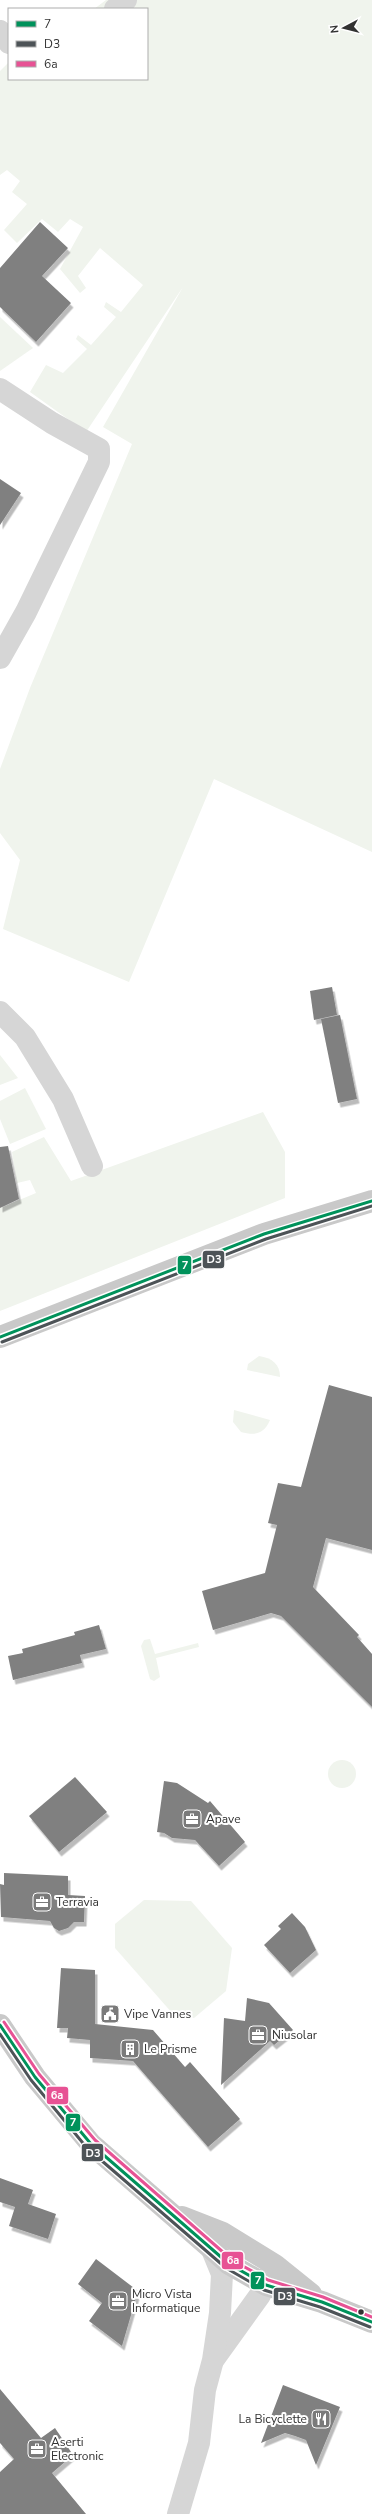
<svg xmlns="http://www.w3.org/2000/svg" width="372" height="2514" font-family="'Nunito Sans',sans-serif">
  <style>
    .green { fill: #f0f4ed }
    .building { fill: #808080; filter: url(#shadow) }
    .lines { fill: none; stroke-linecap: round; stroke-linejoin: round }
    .minor { stroke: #d6d6d6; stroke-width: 22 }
    .major { stroke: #c9c9c9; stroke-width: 22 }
    .bus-1-casing { stroke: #fff; stroke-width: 6 }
    .bus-2-casing { stroke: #fff; stroke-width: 6 }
    .bus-3-casing { stroke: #fff; stroke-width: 6 }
    .bus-1 { stroke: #00925b; stroke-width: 3 }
    .bus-2 { stroke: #4d5357; stroke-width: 3 }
    .bus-3 { stroke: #e75294; stroke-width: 3 }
    .bus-dot { fill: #323232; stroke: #fff; stroke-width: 1.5 }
    .labels { text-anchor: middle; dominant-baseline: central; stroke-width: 4; stroke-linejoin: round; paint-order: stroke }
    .poi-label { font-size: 12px; fill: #323232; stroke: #fff; text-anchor: start }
    .line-badge { stroke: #fff; stroke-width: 1.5 }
    .badge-label { font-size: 11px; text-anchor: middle; font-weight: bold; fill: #fff }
  </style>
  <defs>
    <filter id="shadow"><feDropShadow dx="2.5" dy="4.5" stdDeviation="0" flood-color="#0004"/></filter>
  </defs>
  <rect width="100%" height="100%" fill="#fff"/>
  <g class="green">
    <polygon points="106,0 372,0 372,852 214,779 129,982 3,929 20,860 0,833 0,769 30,688 132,444 103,427 183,287 86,432 30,392 46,365 63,373 87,349 76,339 78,335 91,345 116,317 104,307 106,302 121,312 143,285 100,248 78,276 86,288 80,293 60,269 83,227 70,219 58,232 42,219 17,243 4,230 27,204 12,192 20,181 7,170 0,175 0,71 9,62 9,79 147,79 147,9 94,9"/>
    <polygon points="0,317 33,348 0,371"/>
    <polygon points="0,1055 18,1078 0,1085"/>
    <polygon points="25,1088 46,1129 10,1144 0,1119 0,1101"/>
    <polygon points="263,1112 285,1152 285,1198 0,1311 0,1208 36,1193 30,1180 17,1183 12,1152 44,1137 71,1181"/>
    <path d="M 259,1356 C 272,1358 280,1364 280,1377 L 247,1370 L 248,1364 Z"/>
    <path d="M 234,1410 L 270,1420 C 264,1434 255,1436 241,1432 L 233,1422 Z"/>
    <polygon points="150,1639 155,1654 198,1643 199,1647 156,1658 160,1677 154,1681 150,1679 141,1646 144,1640"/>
    <circle cx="342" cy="1774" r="14"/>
    <polygon points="144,1900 191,1901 232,1948 226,1991 194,2018 173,2014 115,1948 115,1924"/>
  </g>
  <g class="building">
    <polygon points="40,222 68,248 42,276 71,303 36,342 0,307 0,268"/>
    <polygon points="0,479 21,493 0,525"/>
    <polygon points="332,987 337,1015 314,1020 310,991"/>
    <polygon points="340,1015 357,1099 338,1103 321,1019"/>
    <polygon points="8,1146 19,1199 0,1208 0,1147"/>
    <polygon points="329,1385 372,1397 372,1550 326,1538 313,1587 359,1635 357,1637 372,1654 372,1707 281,1616 271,1613 213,1630 202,1591 265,1573 277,1525 268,1523 278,1483 301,1487"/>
    <polygon points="99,1625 106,1649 80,1655 82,1663 13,1680 8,1656 23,1653 22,1649 75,1635 74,1632"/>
    <polygon points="75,1777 107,1812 59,1852 29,1816"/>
    <polygon points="164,1781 177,1783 208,1803 210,1801 245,1842 219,1866 195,1840 172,1838 164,1833 157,1832"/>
    <polygon points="4,1873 68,1876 68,1895 85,1896 84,1922 74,1922 68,1928 59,1931 54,1928 50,1921 1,1917 0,1884 4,1885"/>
    <polygon points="292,1913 305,1927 316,1950 290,1973 264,1945 281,1929 278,1926"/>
    <polygon points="61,1968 95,1970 95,2024 153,2030 185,2067 190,2062 240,2119 208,2147 133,2061 90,2058 90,2040 67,2038 68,2028 57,2028"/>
    <polygon points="247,1998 269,2003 293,2030 274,2045 270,2041 221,2085 224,2018 245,2021"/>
    <polygon points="0,2178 33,2190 28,2204 56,2214 48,2239 9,2226 15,2207 0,2202"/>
    <polygon points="96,2259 138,2291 122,2346 89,2321 102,2303 78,2284"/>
    <polygon points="283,2385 340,2407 316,2465 306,2440 295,2436 285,2433 261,2443"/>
    <polygon points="0,2389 41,2438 55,2428 73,2455 52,2473 86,2514 0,2514 0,2472 14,2459 0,2443"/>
  </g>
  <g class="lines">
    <g class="minor">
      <polyline points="115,9 126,0"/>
      <polyline points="0,31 9,43"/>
      <polyline points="0,389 52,423 99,449 99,462 26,612 0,658"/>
      <polyline points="0,1012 25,1037 63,1099 92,1166"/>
      <polyline points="214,2359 260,2295 273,2268"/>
      <polyline points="178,2514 199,2443 205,2390 213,2360 220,2313 222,2274 213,2252"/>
    </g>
    <g class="major">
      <polyline points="0,1337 264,1234 372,1201"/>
      <polyline points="0,2025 35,2077 91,2144 229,2264 266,2285 322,2302 372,2322"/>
      <polyline points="182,2217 223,2233 275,2265 311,2294"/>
    </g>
    <g class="bus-1-casing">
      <g id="bus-1">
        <polyline points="0,1337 264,1234 372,1201"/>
        <polyline points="0,2025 35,2077 91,2144 229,2264 266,2285 322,2302 372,2322"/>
      </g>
    </g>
    <g class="bus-2-casing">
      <g id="bus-2">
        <polyline points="2,1342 266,1239 372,1206"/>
        <polyline points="0,2034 31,2080 87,2148 226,2268 264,2290 320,2307 370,2327"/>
      </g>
    </g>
    <g class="bus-3-casing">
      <polyline id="bus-3" points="4,2022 39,2074 95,2140 232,2260 268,2280 323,2297 372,2317"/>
    </g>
    <use href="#bus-1" class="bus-1"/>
    <use href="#bus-2" class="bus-2"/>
    <use href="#bus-3" class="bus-3"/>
  </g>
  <defs>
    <g id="office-square" transform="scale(1)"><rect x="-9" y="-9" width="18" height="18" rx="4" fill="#7a7a7a" stroke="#fff"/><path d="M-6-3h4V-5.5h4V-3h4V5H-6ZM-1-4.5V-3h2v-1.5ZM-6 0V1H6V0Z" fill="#fff"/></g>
    <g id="civic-square" transform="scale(1)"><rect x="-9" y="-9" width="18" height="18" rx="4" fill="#7a7a7a" stroke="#fff"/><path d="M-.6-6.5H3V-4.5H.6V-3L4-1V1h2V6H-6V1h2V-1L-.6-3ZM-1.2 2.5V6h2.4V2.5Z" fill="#fff"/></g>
    <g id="building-square" transform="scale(1)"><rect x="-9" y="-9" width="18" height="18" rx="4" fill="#7a7a7a" stroke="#fff"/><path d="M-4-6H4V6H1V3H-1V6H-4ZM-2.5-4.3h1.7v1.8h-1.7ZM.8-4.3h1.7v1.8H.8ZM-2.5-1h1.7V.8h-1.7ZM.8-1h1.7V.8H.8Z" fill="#fff"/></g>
    <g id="restaurant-square" transform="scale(1)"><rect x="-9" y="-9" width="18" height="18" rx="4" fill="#7a7a7a" stroke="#fff"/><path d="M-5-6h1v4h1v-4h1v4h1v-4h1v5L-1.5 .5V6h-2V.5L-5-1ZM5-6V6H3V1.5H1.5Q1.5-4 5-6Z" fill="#fff"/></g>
  </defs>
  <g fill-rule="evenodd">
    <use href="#office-square" x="192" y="1819"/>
    <use href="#office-square" x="42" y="1902"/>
    <use href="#civic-square" x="110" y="2014"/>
    <use href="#office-square" x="258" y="2035"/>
    <use href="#building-square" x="130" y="2049"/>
    <use href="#office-square" x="118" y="2301"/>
    <use href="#restaurant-square" x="321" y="2419"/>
    <use href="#office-square" x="37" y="2449"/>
  </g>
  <circle class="bus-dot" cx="361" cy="2312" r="3.5"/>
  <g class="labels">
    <g class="poi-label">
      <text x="206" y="1819">Apave</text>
      <text x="56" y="1902">Terravia</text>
      <text x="124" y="2014">Vipe Vannes</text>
      <text x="272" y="2035">Niusolar</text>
      <text x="144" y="2049">Le Prisme</text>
      <text x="132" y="2294">Micro Vista<tspan x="132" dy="14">Informatique</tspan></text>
      <text x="307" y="2419" text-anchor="end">La Bicyclette</text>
      <text x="51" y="2442">Aserti<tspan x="51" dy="14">Electronic</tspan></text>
    </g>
  </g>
  <g class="line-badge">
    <rect x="202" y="1250" width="23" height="19" rx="4" fill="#4d5357"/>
    <rect x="177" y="1255" width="15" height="20" rx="4" fill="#00925b"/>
    <rect x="46" y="2086" width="23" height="19" rx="4" fill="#e75294"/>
    <rect x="65" y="2113" width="16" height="19" rx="4" fill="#00925b"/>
    <rect x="81" y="2143" width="23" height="19" rx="4" fill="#4d5357"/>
    <rect x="221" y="2251" width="23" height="19" rx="4" fill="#e75294"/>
    <rect x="250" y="2271" width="15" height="19" rx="4" fill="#00925b"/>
    <rect x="273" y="2287" width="23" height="19" rx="4" fill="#4d5357"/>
  </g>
  <g class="badge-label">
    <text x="214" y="1263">D3</text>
    <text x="185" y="1269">7</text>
    <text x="57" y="2099">6a</text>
    <text x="73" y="2126">7</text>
    <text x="93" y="2157">D3</text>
    <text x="233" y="2264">6a</text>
    <text x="258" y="2284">7</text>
    <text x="285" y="2300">D3</text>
  </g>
  <rect x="8" y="8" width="140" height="72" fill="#ffffff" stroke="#adadad"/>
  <rect x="16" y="21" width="20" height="6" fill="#00925b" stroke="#adadad"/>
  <text x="44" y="28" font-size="12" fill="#323232">7</text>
  <rect x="16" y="41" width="20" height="6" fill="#4d5357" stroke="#adadad"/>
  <text x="44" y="48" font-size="12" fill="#323232">D3</text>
  <rect x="16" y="61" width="20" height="6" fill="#e75294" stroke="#adadad"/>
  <text x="44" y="68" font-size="12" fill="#323232">6a</text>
  <g transform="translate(344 28) rotate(263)" stroke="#ffffff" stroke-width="3" paint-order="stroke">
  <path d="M0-3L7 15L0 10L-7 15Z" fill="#323232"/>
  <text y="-6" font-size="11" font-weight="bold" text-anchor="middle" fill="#323232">N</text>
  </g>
</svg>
